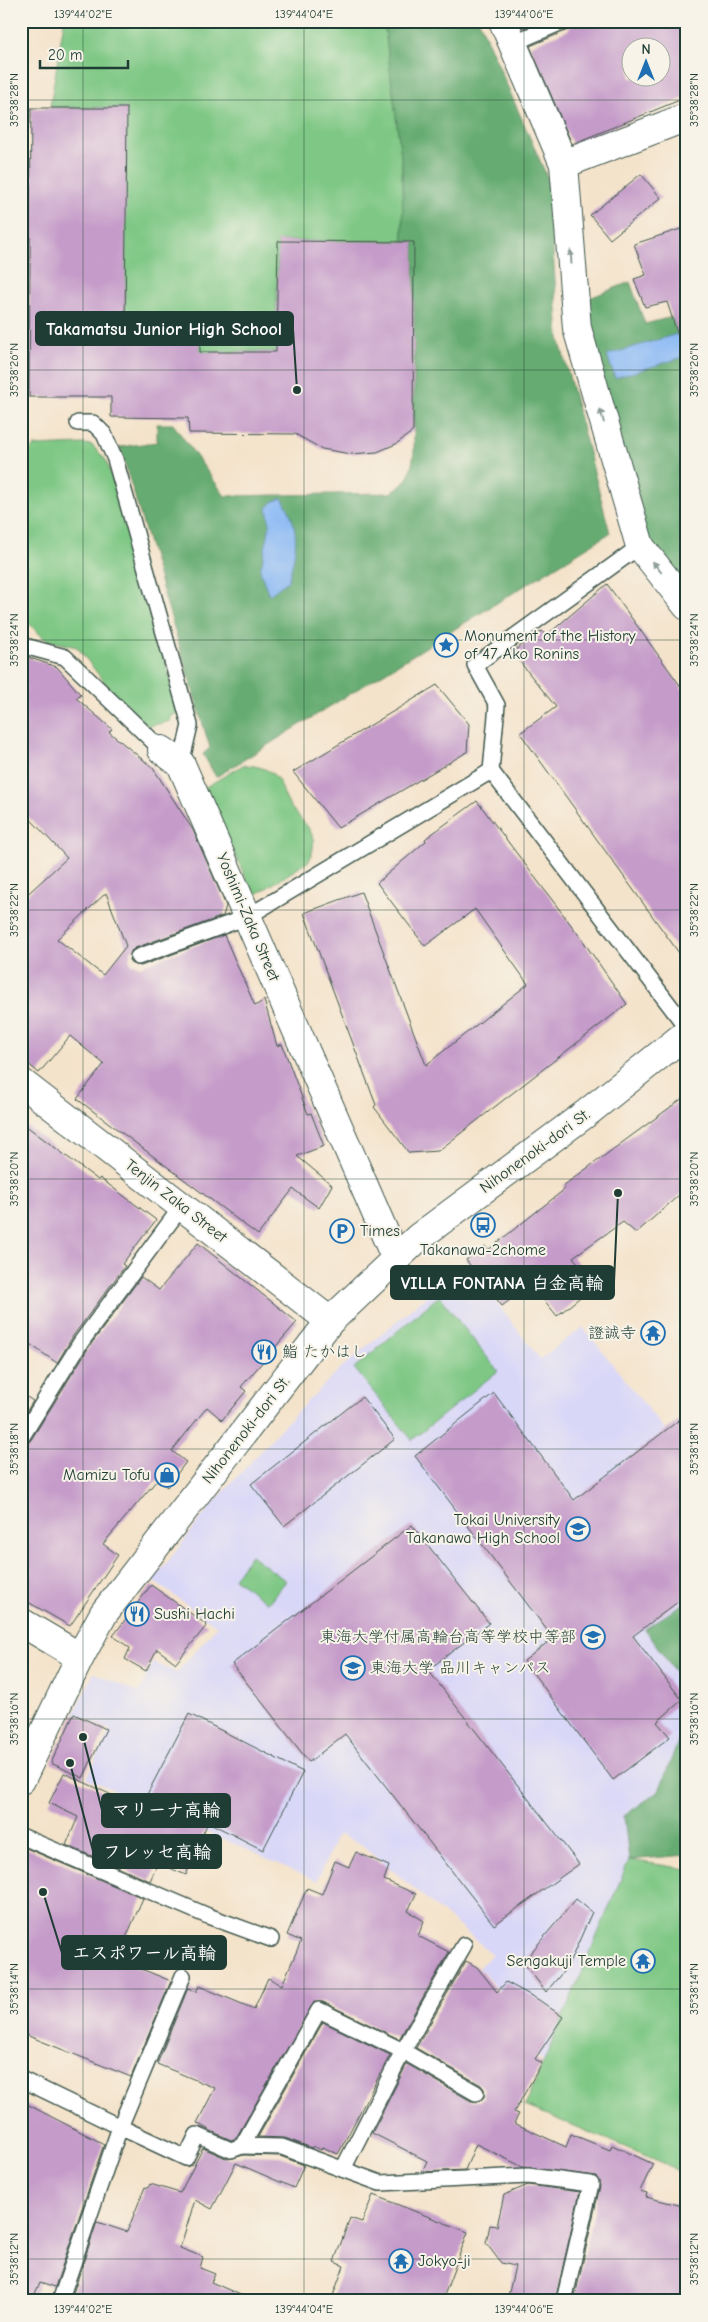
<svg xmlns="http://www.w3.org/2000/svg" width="708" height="2322" font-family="'Comic Neue','Klee One',sans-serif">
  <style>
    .built { fill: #d9d7f8 }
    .green { fill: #7ec784; stroke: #4e825c }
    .forest { fill: #66ac72; stroke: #427453 }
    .water { fill: #8ab9f5; stroke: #547b94 }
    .building { fill: #c59bc9; fill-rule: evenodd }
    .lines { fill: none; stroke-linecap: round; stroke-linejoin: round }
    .lane-casing { stroke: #3f564b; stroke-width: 18 }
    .street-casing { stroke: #3f564b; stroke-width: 30 }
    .secondary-casing { stroke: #3f564b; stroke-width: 30 }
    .lane { stroke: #fff; stroke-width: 15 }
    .street { stroke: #fff; stroke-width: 28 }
    .secondary { stroke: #fff; stroke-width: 28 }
    .oneway { fill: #8f9e9a }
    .ticks { fill: none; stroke: #1f3d34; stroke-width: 1; stroke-opacity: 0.45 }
    .labels { text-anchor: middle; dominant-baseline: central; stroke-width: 4; stroke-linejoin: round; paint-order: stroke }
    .poi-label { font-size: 16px; fill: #1f3d34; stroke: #f7f3e8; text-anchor: start }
    .street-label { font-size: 16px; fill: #1f3d34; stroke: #f7f3e8 }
    .leader { fill: none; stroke: #1f3d34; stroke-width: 2 }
    .callout-dot { fill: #1f3d34; stroke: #f7f3e8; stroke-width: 2 }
    .callout { fill: #1f3d34; stroke: #1f3d34; stroke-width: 2 }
    .callout-label { font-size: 18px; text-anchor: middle; font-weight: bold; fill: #fff }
    .neatline { fill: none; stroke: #1f3d34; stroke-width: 2 }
    .ticks-label { font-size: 12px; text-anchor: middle; fill: #1f3d34 }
  </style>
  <rect width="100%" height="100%" fill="#f7f3e8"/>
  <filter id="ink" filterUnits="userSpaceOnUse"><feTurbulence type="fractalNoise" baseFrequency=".02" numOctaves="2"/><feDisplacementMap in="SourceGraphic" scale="10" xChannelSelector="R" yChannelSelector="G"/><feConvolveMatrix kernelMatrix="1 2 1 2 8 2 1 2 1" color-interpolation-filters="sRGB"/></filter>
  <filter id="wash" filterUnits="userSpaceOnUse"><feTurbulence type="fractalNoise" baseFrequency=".0096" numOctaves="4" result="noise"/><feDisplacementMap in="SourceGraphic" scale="20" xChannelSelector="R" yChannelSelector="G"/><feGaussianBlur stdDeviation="1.12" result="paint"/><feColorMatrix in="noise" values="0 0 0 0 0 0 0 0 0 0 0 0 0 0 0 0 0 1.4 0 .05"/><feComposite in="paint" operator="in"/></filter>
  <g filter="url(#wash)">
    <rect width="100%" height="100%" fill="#f4e3cb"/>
    <polygon class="built" points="466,1263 540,1359 583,1327 687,1458 687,1601 646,1630 687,1689 687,1718 659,1791 624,1816 629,1860 544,2061 504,2036 518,2013 479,1968 492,1954 361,1844 338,1834 317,1881 87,1778 110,1730 74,1713 94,1673 139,1693 153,1662 177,1673 217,1626 153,1581 210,1507 286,1423 342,1367"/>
    <g class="green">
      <polygon points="64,21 384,21 402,164 403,241 278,241 276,352 200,352 200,334 125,333 126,108 50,107"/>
      <polygon points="83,444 92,445 106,460 127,523 180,713 170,716 171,721 140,728 77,647 46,640 21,616 21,459 34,446"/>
      <path d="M 243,765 C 253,765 268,768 275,776 C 281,782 283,793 287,801 C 300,824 323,829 309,861 L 254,896 L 204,788 Z"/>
      <polygon points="439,1296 498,1371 412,1440 354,1368"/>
      <polygon points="251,1555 286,1581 268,1603 234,1578"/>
      <polygon points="629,1860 687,1869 687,2177 666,2164 525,2106"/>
    </g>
    <g class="forest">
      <path d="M 384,21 L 479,21 L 548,179 L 559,338 L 610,533 L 216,777 L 203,754 L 210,748 L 120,447 L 157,442 L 157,424 L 173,424 L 225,496 L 390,493 C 409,483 411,473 414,452 L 414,242 L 403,241 L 402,164 Z"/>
      <polygon points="630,282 645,324 687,313 687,594 646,545 582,301"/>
      <polygon points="687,1601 687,1689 645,1629"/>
      <polygon points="687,1718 687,1855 629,1860 624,1816 659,1791"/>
    </g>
    <g class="water">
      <polygon points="687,331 687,356 615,378 607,355"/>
      <path d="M 282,498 C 301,528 297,549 288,581 L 269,595 L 260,571 L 268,535 L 270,524 L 267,508 L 274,501 Z"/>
    </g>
    <g id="blocks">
      <g class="building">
        <polygon points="520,21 540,21 523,28"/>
        <path d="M 573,21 L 680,21 L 687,35 L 687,97 L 572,144 L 530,46 L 568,30 ZM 630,48 L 660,48 L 660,78 L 630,78 Z"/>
        <polygon points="31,108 127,108 125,333 200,334 200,352 276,352 278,241 414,242 413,431 396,444 377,452 351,454 322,449 295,434 189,433 188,418 111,417 111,397 29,397"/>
        <polygon points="641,174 661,198 610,239 590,215"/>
        <polygon points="687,227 687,347 682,348 667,302 645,307 634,279 646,275 634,244"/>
        <polygon points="607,584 687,695 687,964 520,733 556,707 512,652 542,631 546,636"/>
        <path d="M 21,655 L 57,667 L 81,695 L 76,698 L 112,729 L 109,732 L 153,768 L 193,830 L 226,906 L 223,916 L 135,948 L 131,951 L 129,960 L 132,964 L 141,966 L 224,935 L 255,1006 L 264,1000 L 277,1046 L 282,1044 L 308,1114 L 311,1113 L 324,1146 L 297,1156 L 332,1185 L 319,1208 L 293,1189 L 258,1235 L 77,1099 L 104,1064 L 70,1036 L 39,1073 L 21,1058 L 21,900 L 67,858 L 21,809 ZM 106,893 L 126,946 L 103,975 L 57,939 Z"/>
        <polygon points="437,685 469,724 467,752 338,828 293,772"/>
        <polygon points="477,801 581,938 627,1004 438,1151 409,1153 374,1107 376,1105 304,913 361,892 426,1065 528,984 475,909 425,946 377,883 426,841 425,839"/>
        <polygon points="687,1095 687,1188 636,1233 623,1222 573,1257 595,1285 557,1316 531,1284 502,1306 466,1260 485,1246 488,1250 565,1189 563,1186"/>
        <polygon points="21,1122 98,1180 100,1178 156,1220 122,1264 125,1266 73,1336 57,1363 21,1338"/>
        <polygon points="198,1243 297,1322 241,1387 246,1391 222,1420 207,1407 172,1451 186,1462 167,1487 157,1480 103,1544 118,1555 70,1626 21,1598 21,1447 29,1443 89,1347 141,1277 159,1290"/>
        <polygon points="21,1393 33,1401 21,1420"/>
        <polygon points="494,1393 574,1500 687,1414 687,1595 633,1636 682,1700 657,1722 670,1737 613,1780 524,1661 553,1638 415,1456"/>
        <polygon points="362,1397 395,1439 284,1526 251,1484"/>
        <polygon points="412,1525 489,1623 428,1670 579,1864 494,1925 345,1734 309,1762 232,1664"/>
        <polygon points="151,1585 207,1625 176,1663 157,1649 146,1671 125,1659 130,1648 113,1636"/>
        <polygon points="74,1714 106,1729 83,1778 51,1763"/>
        <polygon points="189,1714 303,1772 263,1850 208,1822 186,1875 158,1863 150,1881 66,1845 78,1817 49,1803 64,1773 140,1808"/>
        <polygon points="21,1846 143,1898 117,1959 171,1981 131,2077 21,2033"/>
        <polygon points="356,1852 389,1866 384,1880 416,1894 408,1911 424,1921 418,1936 449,1952 399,2039 323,2002 314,2002 236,2138 231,2140 211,2131 197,2123 215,2088 157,2064 188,1988 196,1992 199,1986 254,2009 268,1978 282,1985 301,1941 287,1935 307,1888 322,1894 335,1861 349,1867"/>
        <polygon points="576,1899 592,1912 568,1966 546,1992 523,1962"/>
        <polygon points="466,1961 477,1967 497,1992 506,1982 539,2000 563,2017 535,2059 542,2063 514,2112 519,2114 514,2123 566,2147 571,2134 610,2150 612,2145 653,2164 640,2191 647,2193 646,2197 687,2207 687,2301 574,2301 600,2186 596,2176 523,2167 476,2144 465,2170 422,2172 427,2161 372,2133 407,2064 471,2101 480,2101 484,2097 484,2089 481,2085 416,2048"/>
        <polygon points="323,2022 390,2055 338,2154 322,2147 321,2150 313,2146 312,2148 285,2138 258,2137"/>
        <polygon points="21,2101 104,2144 55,2287 40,2282 32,2301 21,2301"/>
        <polygon points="203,2148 228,2159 244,2155 280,2156 304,2165 294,2188 236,2163 212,2209 195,2200 180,2248 203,2257 200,2268 215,2274 211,2282 254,2301 94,2301 73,2293 97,2222 127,2232 145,2187 148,2188 150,2184 180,2193"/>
        <polygon points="528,2185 580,2192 555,2301 507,2301 515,2266 501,2263 486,2243 490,2225 497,2226 504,2195"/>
        <polygon points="373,2195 468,2232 442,2301 331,2301 344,2266 334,2262 350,2218 362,2222"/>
      </g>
    </g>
  </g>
  <g filter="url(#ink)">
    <use href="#blocks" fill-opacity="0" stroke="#3f564b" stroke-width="1"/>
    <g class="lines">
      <g class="lane-casing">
        <g id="lane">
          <polyline points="513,43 564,21"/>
          <polyline points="78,423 93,423 104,434 115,459 190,725 181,764"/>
          <polyline points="21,645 65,657 162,750"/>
          <polyline points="491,771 497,705 475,665 640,546"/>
          <polyline points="138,957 247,917 491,771 687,1028"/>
          <polyline points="21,1438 81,1342 182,1206"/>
          <polyline points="21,1836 208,1916 271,1939"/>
          <polyline points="21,2079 120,2127 183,1976"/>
          <polyline points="476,2093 403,2051 319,2010 242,2146 282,2147 380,2183 528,2176 591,2184 564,2301"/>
          <polyline points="343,2169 403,2051 464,1945"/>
          <polyline points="60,2301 120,2127 186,2158 197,2135 231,2150 242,2146"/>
        </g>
      </g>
      <g class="street-casing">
        <g id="street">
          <polyline points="503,21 564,164 577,328 640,546 687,606"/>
          <polyline points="564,164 687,117"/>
          <polyline points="162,750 181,764 395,1257"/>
          <polyline points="21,1622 80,1657"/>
        </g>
      </g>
      <g class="secondary-casing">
        <g id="secondary">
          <polyline points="21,1082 330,1321"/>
          <polyline points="21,1780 80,1657 104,1613 330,1321 419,1237 588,1112 687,1033"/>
        </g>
      </g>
      <use href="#lane" class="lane"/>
      <use href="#street" class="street"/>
      <use href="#secondary" class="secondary"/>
    </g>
    <defs><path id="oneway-solid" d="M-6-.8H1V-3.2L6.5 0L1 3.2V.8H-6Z" transform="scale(1.25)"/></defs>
    <g class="oneway">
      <use href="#oneway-solid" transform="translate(571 257) rotate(-94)"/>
      <use href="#oneway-solid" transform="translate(602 416) rotate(-106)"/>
      <use href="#oneway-solid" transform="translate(657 567) rotate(-128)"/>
    </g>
  </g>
  <path class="ticks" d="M 83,21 L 83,2301M 304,21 L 304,2301M 524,21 L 524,2301M 21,100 L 687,100M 21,370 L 687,370M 21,640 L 687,640M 21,910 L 687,910M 21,1179 L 687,1179M 21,1449 L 687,1449M 21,1719 L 687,1719M 21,1989 L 687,1989M 21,2259 L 687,2259"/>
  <defs>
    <g id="sight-ring" transform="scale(1.25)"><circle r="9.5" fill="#f7f3e8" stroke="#1f6fb2" stroke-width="1.5"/><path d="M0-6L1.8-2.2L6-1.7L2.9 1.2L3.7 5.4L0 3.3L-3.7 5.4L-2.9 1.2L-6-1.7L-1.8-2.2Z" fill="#1f6fb2"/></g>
    <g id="bus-ring" transform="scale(1.25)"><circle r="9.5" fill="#f7f3e8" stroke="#1f6fb2" stroke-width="1.5"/><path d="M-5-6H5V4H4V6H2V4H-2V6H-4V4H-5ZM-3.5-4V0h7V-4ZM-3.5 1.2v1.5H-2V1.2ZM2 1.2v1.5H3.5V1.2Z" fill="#1f6fb2"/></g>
    <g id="parking-ring" transform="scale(1.25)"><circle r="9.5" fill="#f7f3e8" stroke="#1f6fb2" stroke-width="1.5"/><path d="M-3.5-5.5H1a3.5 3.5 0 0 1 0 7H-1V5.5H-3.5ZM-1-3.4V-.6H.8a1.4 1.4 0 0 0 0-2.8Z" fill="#1f6fb2"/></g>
    <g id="temple-ring" transform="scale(1.25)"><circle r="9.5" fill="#f7f3e8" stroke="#1f6fb2" stroke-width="1.5"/><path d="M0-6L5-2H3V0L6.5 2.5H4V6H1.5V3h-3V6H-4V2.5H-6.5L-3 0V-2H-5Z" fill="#1f6fb2"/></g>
    <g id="restaurant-ring" transform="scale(1.25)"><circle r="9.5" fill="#f7f3e8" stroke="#1f6fb2" stroke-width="1.5"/><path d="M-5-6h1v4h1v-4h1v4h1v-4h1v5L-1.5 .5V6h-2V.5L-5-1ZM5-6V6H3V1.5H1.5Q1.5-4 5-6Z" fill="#1f6fb2"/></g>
    <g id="shop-ring" transform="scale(1.25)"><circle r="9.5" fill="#f7f3e8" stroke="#1f6fb2" stroke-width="1.5"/><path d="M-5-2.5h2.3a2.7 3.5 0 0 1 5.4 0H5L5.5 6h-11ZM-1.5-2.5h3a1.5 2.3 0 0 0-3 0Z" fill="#1f6fb2"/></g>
    <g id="school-ring" transform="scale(1.25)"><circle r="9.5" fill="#f7f3e8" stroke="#1f6fb2" stroke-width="1.5"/><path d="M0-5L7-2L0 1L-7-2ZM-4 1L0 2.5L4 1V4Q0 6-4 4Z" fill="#1f6fb2"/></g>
    <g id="university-ring" transform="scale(1.25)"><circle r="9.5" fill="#f7f3e8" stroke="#1f6fb2" stroke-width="1.5"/><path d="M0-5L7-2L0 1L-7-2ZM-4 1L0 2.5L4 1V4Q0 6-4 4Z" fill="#1f6fb2"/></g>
  </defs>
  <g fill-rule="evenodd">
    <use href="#sight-ring" x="446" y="645"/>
    <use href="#bus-ring" x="483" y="1225"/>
    <use href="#parking-ring" x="342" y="1231"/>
    <use href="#temple-ring" x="653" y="1333"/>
    <use href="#restaurant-ring" x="264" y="1352"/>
    <use href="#shop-ring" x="167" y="1475"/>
    <use href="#school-ring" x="578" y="1529"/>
    <use href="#restaurant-ring" x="137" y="1614"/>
    <use href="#school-ring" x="593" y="1637"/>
    <use href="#university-ring" x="353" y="1668"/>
    <use href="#temple-ring" x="643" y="1961"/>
    <use href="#temple-ring" x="401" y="2261"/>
  </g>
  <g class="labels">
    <g class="poi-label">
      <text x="464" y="636">Monument of the History<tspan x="464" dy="18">of 47 Ako Ronins</tspan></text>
      <text x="360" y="1231">Times</text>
      <text x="483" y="1250" text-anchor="middle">Takanawa-2chome</text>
      <text x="636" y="1333" text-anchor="end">證誠寺</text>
      <text x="282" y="1352">鮨 たかはし</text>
      <text x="150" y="1475" text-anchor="end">Mamizu Tofu</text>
      <text x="560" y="1520" text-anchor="end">Tokai University<tspan x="560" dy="18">Takanawa High School</tspan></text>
      <text x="154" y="1614">Sushi Hachi</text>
      <text x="576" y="1637" text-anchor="end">東海大学付属高輪台高等学校中等部</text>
      <text x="370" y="1668">東海大学 品川キャンパス</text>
      <text x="626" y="1961" text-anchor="end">Sengakuji Temple</text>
      <text x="418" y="2261">Jokyo-ji</text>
    </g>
    <g class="street-label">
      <text transform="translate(248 917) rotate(67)">Yoshimi-Zaka Street</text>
      <text transform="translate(535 1151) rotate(-36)">Nihonenoki-dori St.</text>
      <text transform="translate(176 1201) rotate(38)">Tenjin Zaka Street</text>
      <text transform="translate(246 1430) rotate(-52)">Nihonenoki-dori St.</text>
    </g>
  </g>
  <path class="leader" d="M297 390L293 329M618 1193L614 1282M83 1737L102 1810M70 1763L93 1851M43 1892L62 1953"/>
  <g class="callout-dot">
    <circle cx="297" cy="390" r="5"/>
    <circle cx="618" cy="1193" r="5"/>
    <circle cx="83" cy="1737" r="5"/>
    <circle cx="70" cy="1763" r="5"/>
    <circle cx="43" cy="1892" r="5"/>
  </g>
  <g class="callout">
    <rect x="36" y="312" width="257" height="33" rx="5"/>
    <rect x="391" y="1266" width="223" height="33" rx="5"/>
    <rect x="102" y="1794" width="128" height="33" rx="5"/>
    <rect x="93" y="1835" width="128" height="33" rx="5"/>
    <rect x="62" y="1936" width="164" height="33" rx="5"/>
  </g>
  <g class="callout-label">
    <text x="164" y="335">Takamatsu Junior High School</text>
    <text x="502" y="1289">VILLA FONTANA 白金高輪</text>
    <text x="166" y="1816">マリーナ高輪</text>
    <text x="157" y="1858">フレッセ高輪</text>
    <text x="144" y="1959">エスポワール高輪</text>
  </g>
  <rect width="708" height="2322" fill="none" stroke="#f7f3e8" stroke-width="55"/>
  <g transform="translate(646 62)"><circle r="24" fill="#f7f3e8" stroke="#a1aaa0"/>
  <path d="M0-4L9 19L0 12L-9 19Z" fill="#1f6fb2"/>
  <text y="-8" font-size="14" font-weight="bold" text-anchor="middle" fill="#1f3d34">N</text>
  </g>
  <path d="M40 60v8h88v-8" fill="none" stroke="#1f3d34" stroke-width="2.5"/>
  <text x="48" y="60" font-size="15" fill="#1f3d34" stroke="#f7f3e8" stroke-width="4" paint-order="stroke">20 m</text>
  <rect x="28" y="28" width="652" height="2266" class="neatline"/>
  <g class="ticks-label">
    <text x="83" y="18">139°44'02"E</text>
    <text x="304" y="18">139°44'04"E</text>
    <text x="524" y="18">139°44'06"E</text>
    <text transform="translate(14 100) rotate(-90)" y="4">35°38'28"N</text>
    <text transform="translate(694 100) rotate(-90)" y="4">35°38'28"N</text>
    <text transform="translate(14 370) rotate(-90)" y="4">35°38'26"N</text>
    <text transform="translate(694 370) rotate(-90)" y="4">35°38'26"N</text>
    <text transform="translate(14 640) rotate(-90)" y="4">35°38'24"N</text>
    <text transform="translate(694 640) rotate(-90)" y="4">35°38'24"N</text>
    <text transform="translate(14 910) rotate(-90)" y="4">35°38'22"N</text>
    <text transform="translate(694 910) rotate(-90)" y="4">35°38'22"N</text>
    <text transform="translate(14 1179) rotate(-90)" y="4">35°38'20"N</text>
    <text transform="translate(694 1179) rotate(-90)" y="4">35°38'20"N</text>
    <text transform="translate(14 1449) rotate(-90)" y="4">35°38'18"N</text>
    <text transform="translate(694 1449) rotate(-90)" y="4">35°38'18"N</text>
    <text transform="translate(14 1719) rotate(-90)" y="4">35°38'16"N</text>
    <text transform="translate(694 1719) rotate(-90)" y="4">35°38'16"N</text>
    <text transform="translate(14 1989) rotate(-90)" y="4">35°38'14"N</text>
    <text transform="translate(694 1989) rotate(-90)" y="4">35°38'14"N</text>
    <text transform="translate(14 2259) rotate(-90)" y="4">35°38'12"N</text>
    <text transform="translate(694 2259) rotate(-90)" y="4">35°38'12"N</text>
    <text x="83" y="2313">139°44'02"E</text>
    <text x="304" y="2313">139°44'04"E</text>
    <text x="524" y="2313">139°44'06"E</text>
  </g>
</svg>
